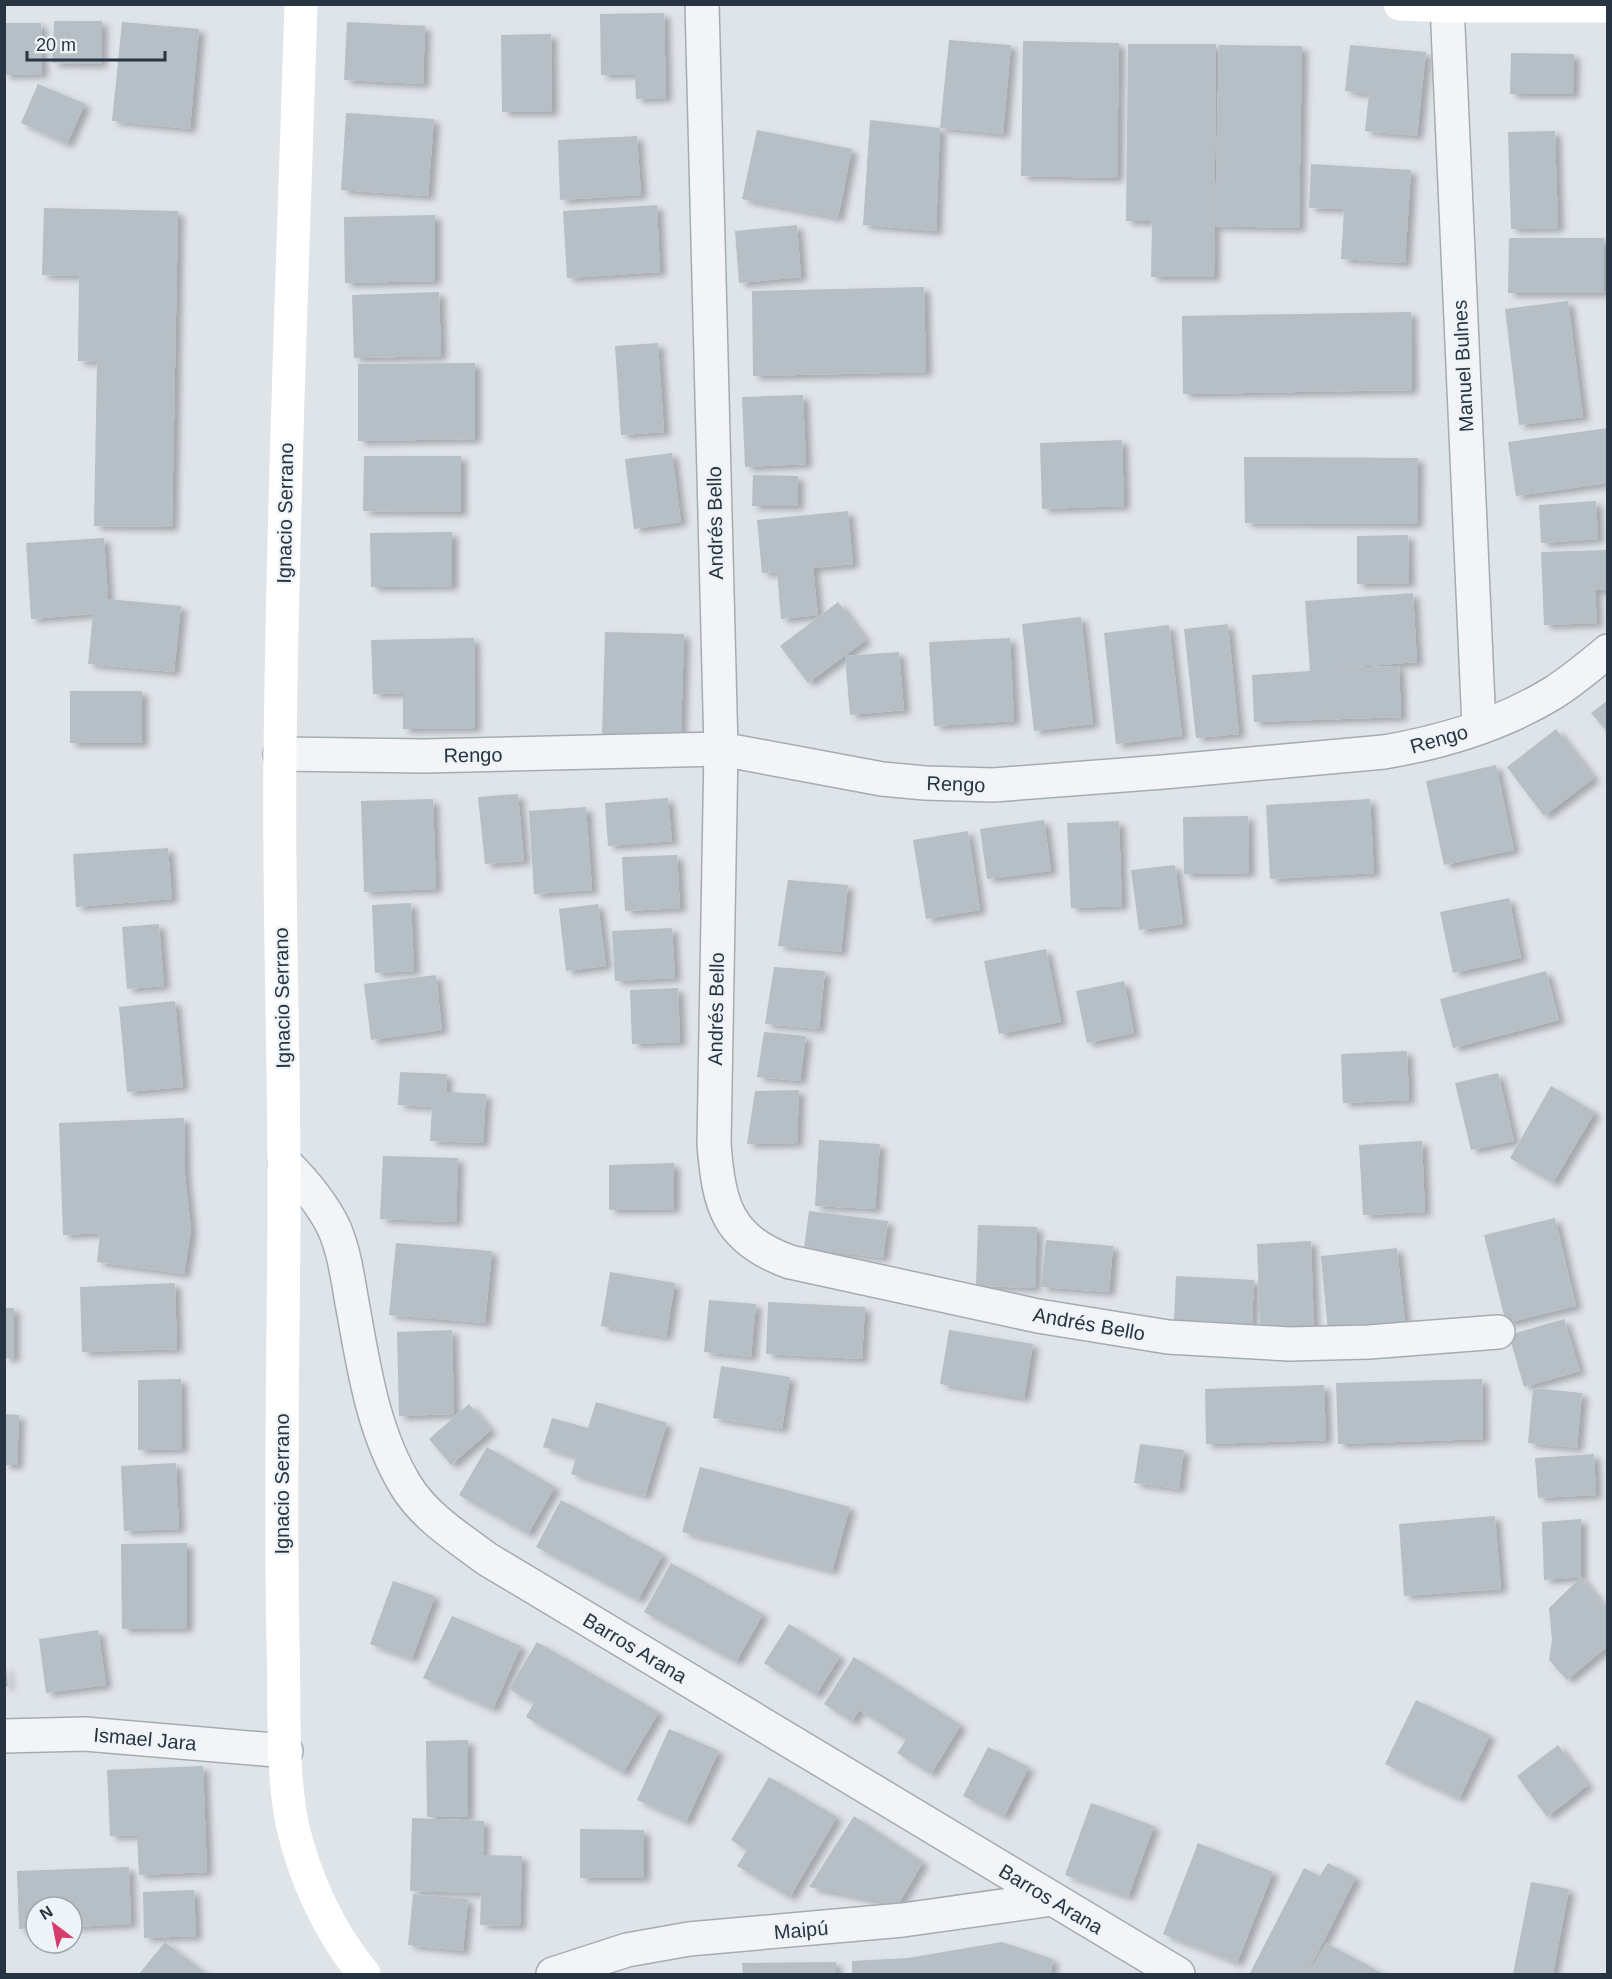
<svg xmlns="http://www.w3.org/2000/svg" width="1612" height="1979" font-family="Arial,sans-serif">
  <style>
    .building { fill: #b6bec6; filter: url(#shadow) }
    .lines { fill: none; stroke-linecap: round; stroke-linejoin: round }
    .street-casing { stroke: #a4acb3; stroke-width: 36 }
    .street { stroke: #f2f4f7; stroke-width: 33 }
    .secondary { stroke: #fff; stroke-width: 33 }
    .labels { text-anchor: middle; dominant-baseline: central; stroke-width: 4.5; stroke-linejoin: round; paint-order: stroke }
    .street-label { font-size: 20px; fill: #273441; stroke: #eef3f7 }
  </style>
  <defs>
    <filter id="shadow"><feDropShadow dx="6" dy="4" stdDeviation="3" flood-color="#0004"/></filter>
  </defs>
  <rect width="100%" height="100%" fill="#dfe4e9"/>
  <g class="building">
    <polygon points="664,13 666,98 636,99 635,74 601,75 600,14"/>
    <polygon points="54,21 102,21 101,64 52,63"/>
    <polygon points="122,22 199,29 190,129 112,121"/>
    <polygon points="347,22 425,26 423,84 344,80"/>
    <polygon points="4,23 41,23 42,74 4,75"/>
    <polygon points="551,34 552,112 502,112 501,35"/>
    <polygon points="949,40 1011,45 1003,134 940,128"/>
    <polygon points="1023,41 1119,43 1117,178 1021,176"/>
    <polygon points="1128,44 1216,44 1214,277 1151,277 1152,221 1126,221"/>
    <polygon points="1219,45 1302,46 1299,228 1215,226"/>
    <polygon points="1350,45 1426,52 1417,136 1365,131 1369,94 1345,91"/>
    <polygon points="1511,53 1574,54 1573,94 1510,94"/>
    <polygon points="38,84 85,104 67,144 21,123"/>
    <polygon points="346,113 434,119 428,196 341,190"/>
    <polygon points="870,120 940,128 936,231 863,225"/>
    <polygon points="757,130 852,149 838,218 742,199"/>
    <polygon points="1555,131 1558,228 1511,229 1508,132"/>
    <polygon points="637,136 641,195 560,200 558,140"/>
    <polygon points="1311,164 1411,170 1405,263 1341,259 1344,209 1309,208"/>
    <polygon points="657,205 660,272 567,278 563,211"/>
    <polygon points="44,208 178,211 172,527 94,526 97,362 78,361 79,276 42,275"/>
    <polygon points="435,215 435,281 345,283 344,217"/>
    <polygon points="797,225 801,277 739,283 735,231"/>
    <polygon points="1509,238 1604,238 1604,293 1508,293"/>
    <polygon points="924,287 926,372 753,376 752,291"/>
    <polygon points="439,292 441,356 354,358 352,295"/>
    <polygon points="1568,301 1583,417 1519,425 1505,309"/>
    <polygon points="1411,312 1412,390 1183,394 1182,316"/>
    <polygon points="658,343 664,432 621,435 615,346"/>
    <polygon points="475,363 475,439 358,441 358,364"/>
    <polygon points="803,395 806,464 745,467 742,397"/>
    <polygon points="1608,428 1608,483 1516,496 1508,442"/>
    <polygon points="1122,440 1124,506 1042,509 1040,443"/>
    <polygon points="672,453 681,522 634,529 625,459"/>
    <polygon points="364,456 461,456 461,512 363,511"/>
    <polygon points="1244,457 1418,458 1417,524 1245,523"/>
    <polygon points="753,475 798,476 798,506 752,506"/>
    <polygon points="1596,501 1598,539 1541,543 1539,505"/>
    <polygon points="848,511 853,564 813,568 818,615 781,619 777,572 762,573 757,520"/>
    <polygon points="452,532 452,586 371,587 370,533"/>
    <polygon points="1408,535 1409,583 1357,584 1357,536"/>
    <polygon points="104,538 108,599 181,606 174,672 88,664 93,614 31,619 26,543"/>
    <polygon points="1608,550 1608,590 1595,590 1597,623 1544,625 1541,552"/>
    <polygon points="1413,593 1417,662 1341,668 1399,666 1401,717 1254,722 1252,675 1310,671 1305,601"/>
    <polygon points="838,602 866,640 808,683 780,646"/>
    <polygon points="1081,617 1093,724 1034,731 1022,624"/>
    <polygon points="1228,624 1239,734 1196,738 1184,629"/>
    <polygon points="1169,625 1182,736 1116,744 1104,633"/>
    <polygon points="605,632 684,634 681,737 602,735"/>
    <polygon points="474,638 475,728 403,729 403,693 373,694 371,640"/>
    <polygon points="1010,638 1014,721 934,726 929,642"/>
    <polygon points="899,652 904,710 850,715 845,656"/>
    <rect x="70" y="691" width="72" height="52"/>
    <polygon points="1608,700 1608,733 1591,713"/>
    <polygon points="1556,729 1594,778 1544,816 1507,767"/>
    <polygon points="1496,765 1514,850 1444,865 1426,781"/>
    <polygon points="518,794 524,861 485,864 478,797"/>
    <polygon points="668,798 672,841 608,846 605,803"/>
    <polygon points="433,799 436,889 364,892 361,801"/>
    <polygon points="1370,799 1374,873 1270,879 1266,805"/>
    <polygon points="586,807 592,890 534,894 529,811"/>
    <polygon points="1248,816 1249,873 1184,874 1183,817"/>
    <polygon points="1044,820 1051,871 987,879 980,829"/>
    <polygon points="1119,821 1122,906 1071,908 1067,823"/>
    <polygon points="968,831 980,910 926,919 913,840"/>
    <polygon points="168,848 172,899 76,907 73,854"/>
    <polygon points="677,855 680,908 625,911 622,857"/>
    <polygon points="1175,865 1183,924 1139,930 1131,870"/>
    <polygon points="788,880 848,885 841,952 778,946"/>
    <polygon points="1509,898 1521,958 1453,973 1440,912"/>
    <polygon points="411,903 414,971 375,973 372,905"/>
    <polygon points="598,904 606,966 566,971 559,909"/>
    <polygon points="159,924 164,986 127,989 122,927"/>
    <polygon points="672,928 675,978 615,981 612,931"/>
    <polygon points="1046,949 1061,1022 999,1034 984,961"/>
    <polygon points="774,967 825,971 819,1029 765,1024"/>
    <polygon points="1546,971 1559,1020 1453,1048 1440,999"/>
    <polygon points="436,975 442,1030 371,1040 364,984"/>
    <polygon points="1124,981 1134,1033 1087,1043 1076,991"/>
    <polygon points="678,988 680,1042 632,1044 630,990"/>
    <polygon points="175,1001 183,1087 127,1092 119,1007"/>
    <polygon points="764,1032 806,1036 800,1081 757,1077"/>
    <polygon points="1407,1051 1409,1100 1343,1103 1341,1054"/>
    <polygon points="400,1072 447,1074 446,1092 486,1094 483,1143 430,1141 432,1107 398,1105"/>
    <polygon points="1498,1073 1514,1141 1471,1150 1455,1083"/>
    <polygon points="1551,1086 1595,1112 1553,1183 1510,1158"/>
    <polygon points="799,1090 797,1143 747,1144 755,1091"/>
    <polygon points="184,1118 185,1175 191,1230 184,1274 97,1262 100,1233 63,1235 59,1123"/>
    <polygon points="819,1140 880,1144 875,1209 815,1206"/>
    <polygon points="1422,1141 1425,1212 1363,1215 1359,1145"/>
    <polygon points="383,1156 458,1158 456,1222 380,1219"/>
    <polygon points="674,1163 674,1209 609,1210 609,1165"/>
    <polygon points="809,1211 888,1221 883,1258 804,1248"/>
    <polygon points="1555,1218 1576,1306 1506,1323 1484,1235"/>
    <polygon points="978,1225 1037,1227 1035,1288 976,1286"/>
    <polygon points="1046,1240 1113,1246 1109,1292 1041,1287"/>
    <polygon points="1311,1241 1314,1329 1260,1332 1257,1244"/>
    <polygon points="396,1243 492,1251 485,1323 389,1315"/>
    <polygon points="1397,1248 1405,1323 1328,1331 1321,1256"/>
    <polygon points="610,1272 675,1283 666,1337 601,1326"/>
    <polygon points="1176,1276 1254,1280 1252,1325 1174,1321"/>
    <polygon points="175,1283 177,1349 82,1352 80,1287"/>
    <polygon points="709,1300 756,1304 751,1357 704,1352"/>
    <polygon points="768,1302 865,1307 862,1359 766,1354"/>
    <rect x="4" y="1308" width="10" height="50"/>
    <polygon points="1564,1319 1580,1371 1524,1387 1509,1335"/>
    <polygon points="452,1330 454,1414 399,1416 397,1332"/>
    <polygon points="949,1330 1033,1344 1024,1398 940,1384"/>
    <polygon points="721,1366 790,1377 782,1429 713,1418"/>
    <polygon points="181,1379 182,1449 138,1450 138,1380"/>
    <polygon points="1482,1379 1483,1439 1338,1444 1336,1383"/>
    <polygon points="1324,1385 1326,1440 1206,1444 1205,1389"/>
    <polygon points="1533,1388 1582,1393 1577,1448 1528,1443"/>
    <polygon points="596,1402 667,1423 645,1496 571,1474 576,1457 543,1447 552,1418 588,1428"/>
    <polygon points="469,1404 491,1430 451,1465 429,1439"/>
    <polygon points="4,1414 19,1415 17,1465 4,1465"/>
    <polygon points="1140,1444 1184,1450 1179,1489 1134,1483"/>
    <polygon points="487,1447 555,1487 528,1534 459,1495"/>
    <polygon points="1594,1454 1596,1495 1538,1498 1535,1458"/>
    <polygon points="176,1463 179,1529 124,1531 121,1466"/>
    <polygon points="700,1467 850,1507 832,1571 682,1532"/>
    <polygon points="561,1500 663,1554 638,1600 536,1547"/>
    <polygon points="1495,1516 1501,1589 1404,1596 1399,1524"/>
    <polygon points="1581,1519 1581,1577 1544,1580 1542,1522"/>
    <polygon points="187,1543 187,1628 122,1629 121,1544"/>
    <polygon points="671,1563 763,1614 736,1662 644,1612"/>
    <polygon points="1581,1577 1608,1611 1608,1646 1567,1680 1549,1660 1552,1640 1549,1608"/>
    <polygon points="393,1581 435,1596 412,1659 370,1644"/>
    <polygon points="452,1616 521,1646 493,1709 423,1678"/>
    <polygon points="789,1624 840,1656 816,1695 764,1663"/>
    <polygon points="98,1630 106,1685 46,1693 39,1639"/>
    <polygon points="537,1642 659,1712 623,1773 526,1717 534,1703 509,1689"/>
    <polygon points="854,1657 961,1725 931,1774 897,1753 906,1740 859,1710 852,1722 824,1704"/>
    <polygon points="4,1666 6,1666 8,1686 4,1686"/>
    <polygon points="1416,1700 1490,1735 1459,1799 1385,1764"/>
    <polygon points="669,1729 719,1751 686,1822 637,1800"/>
    <polygon points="468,1740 468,1817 427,1817 426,1741"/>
    <polygon points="1558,1745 1588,1785 1547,1817 1517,1776"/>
    <polygon points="988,1747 1029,1767 1004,1817 963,1796"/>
    <polygon points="203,1766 207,1872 139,1875 137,1835 110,1836 107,1770"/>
    <polygon points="769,1777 837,1817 790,1897 737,1866 747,1850 731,1840"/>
    <polygon points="1091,1803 1154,1826 1128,1897 1065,1875"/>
    <polygon points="854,1816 923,1862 898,1905 809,1887"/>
    <polygon points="412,1818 484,1821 483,1855 522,1856 520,1926 480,1925 481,1893 410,1891"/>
    <polygon points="580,1829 644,1830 644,1878 580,1878"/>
    <polygon points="1198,1843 1273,1872 1237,1963 1163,1934"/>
    <polygon points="1328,1863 1356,1877 1307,1974 1253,1974 1250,1973 1304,1868 1320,1876"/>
    <polygon points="129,1867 131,1924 72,1927 72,1907 36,1907 36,1928 19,1929 17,1871"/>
    <polygon points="1531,1882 1569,1889 1553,1974 1513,1974"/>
    <polygon points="194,1890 196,1936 144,1938 143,1892"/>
    <polygon points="413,1894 468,1899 463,1951 408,1945"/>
    <polygon points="165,1942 206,1974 139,1974"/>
    <polygon points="1002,1942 1053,1959 1051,1974 852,1974 852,1961 908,1958"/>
    <polygon points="1326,1943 1384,1974 1308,1974"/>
    <polygon points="836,1962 836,1974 743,1974 742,1963"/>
  </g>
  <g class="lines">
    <g class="street-casing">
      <g id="street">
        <path d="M 702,4 L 721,749 L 714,1144 C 719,1206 727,1239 790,1262 L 1038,1316 L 1168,1337 L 1289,1344 L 1369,1342 L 1498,1332"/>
        <polyline points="1447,4 1479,727"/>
        <path d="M 280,754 L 425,756 L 721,749 L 882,779 L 925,783 L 993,785 L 1163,772 L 1384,752 C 1443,742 1502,724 1553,693 C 1572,681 1590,666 1608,651"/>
        <path d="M 285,1163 C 305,1183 322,1203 334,1228 C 345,1253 348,1281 353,1308 C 364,1369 373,1432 406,1486 C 425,1517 459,1538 487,1559 L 1178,1974"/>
        <polyline points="4,1736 85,1734 286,1751"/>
        <polyline points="553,1974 627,1950 689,1939 903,1920 1052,1899"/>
      </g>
    </g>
    <use href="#street" class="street"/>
    <g class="secondary">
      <path d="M 301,4 C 293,254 283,504 280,754 C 278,910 285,1067 284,1223 C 283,1363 280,1503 283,1643 C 285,1700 281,1767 292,1823 C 304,1877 329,1932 364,1974"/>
      <polyline points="1400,4 1447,6 1608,6"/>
    </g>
  </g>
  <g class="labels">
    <g class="street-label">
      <text transform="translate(1463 366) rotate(-93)">Manuel Bulnes</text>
      <text transform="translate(285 513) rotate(-89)">Ignacio Serrano</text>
      <text transform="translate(715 523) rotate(-91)">Andrés Bello</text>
      <text transform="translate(1439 739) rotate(-16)">Rengo</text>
      <text transform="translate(473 755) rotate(-1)">Rengo</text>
      <text transform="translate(956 784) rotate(2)">Rengo</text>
      <text transform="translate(282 998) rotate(-91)">Ignacio Serrano</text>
      <text transform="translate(716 1009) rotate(-89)">Andrés Bello</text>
      <text transform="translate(1089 1324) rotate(10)">Andrés Bello</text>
      <text transform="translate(282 1484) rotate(-90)">Ignacio Serrano</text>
      <text transform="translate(635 1648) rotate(31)">Barros Arana</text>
      <text transform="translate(145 1739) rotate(5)">Ismael Jara</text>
      <text transform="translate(1051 1899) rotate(31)">Barros Arana</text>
      <text transform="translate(801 1930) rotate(-5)">Maipú</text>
    </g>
  </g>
  <rect width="1612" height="1979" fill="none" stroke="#273441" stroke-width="12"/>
  <g transform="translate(54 1925) rotate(328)"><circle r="28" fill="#eef3f7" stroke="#9ea7ae" stroke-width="1.5"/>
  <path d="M0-4.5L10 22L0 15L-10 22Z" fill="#d73b69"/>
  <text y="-9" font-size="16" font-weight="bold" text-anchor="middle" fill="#273441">N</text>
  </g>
  <path d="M27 51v9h138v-9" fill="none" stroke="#273441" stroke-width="3"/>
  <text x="36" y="51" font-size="18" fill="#273441" stroke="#eef3f7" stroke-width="4.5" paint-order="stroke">20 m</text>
</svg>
